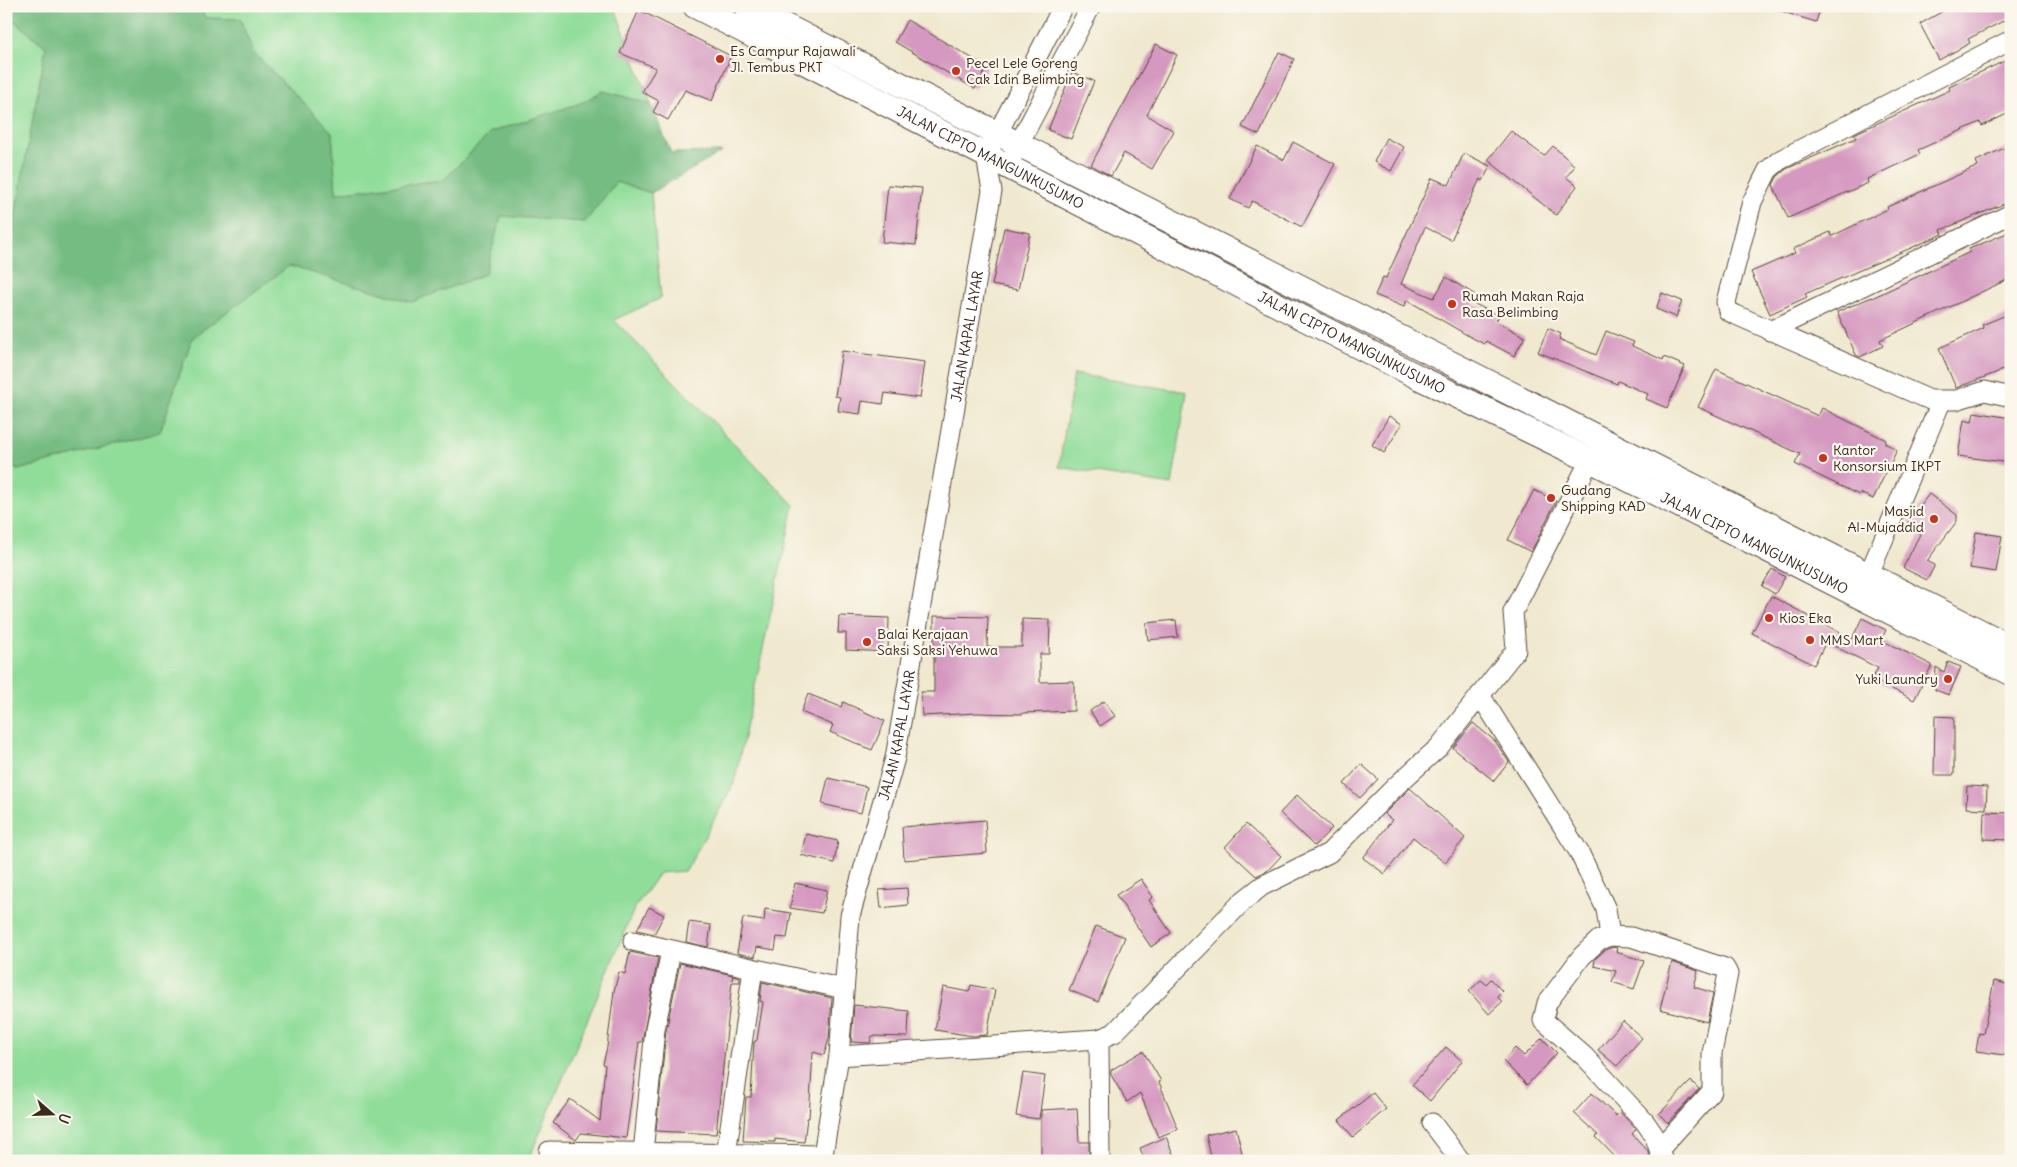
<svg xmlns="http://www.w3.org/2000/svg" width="2017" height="1167" font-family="Delius,sans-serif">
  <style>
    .green { fill: #90dd9a; stroke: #66845c }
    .forest { fill: #74bc82; stroke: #587350 }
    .building { fill: #d598c0 }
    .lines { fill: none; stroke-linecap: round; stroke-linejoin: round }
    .minor-casing { stroke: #564739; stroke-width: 21 }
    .tertiary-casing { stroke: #564739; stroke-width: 26 }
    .minor { stroke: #fff; stroke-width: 19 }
    .tertiary { stroke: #fff; stroke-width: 24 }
    .poi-dot { fill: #c8321e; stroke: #fbf7ec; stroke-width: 2 }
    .labels { text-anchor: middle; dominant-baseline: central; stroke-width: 4.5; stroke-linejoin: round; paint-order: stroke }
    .poi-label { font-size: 14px; fill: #3b2a1e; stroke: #fbf7ec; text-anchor: start }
    .street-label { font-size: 14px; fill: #3b2a1e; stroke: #fbf7ec }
  </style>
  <rect width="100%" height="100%" fill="#fbf7ec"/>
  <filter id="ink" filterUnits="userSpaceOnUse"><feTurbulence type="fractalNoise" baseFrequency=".02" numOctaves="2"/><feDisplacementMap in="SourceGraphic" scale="10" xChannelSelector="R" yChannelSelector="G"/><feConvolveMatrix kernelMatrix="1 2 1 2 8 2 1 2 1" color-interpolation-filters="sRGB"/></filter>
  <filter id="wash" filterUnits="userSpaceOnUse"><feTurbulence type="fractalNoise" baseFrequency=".0096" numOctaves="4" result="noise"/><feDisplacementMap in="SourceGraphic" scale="20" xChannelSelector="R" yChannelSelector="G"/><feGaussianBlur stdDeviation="1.12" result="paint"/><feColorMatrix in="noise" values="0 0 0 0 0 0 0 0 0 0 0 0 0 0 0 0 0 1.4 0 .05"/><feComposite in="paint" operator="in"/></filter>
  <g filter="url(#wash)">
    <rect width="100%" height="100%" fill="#f0e9d0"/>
    <g class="green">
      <polygon points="200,6 614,6 651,104 603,91 581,103 491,132 444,180 336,193 332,132 253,52 240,19 205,18"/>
      <polygon points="6,14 46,47 6,267"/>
      <polygon points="616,182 651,193 661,298 614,320 794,505 734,783 686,871 659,873 634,909 528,1161 6,1161 6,464 18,470 160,432 192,338 289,265 411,302 485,274 501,216 585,222"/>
      <polygon points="1074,374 1187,392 1172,485 1059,467"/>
    </g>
    <polygon class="forest" points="6,6 200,6 205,18 240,19 253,52 332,132 336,193 444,180 491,132 581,103 603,91 651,104 671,153 722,152 651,193 616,182 585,222 501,216 485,274 412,302 289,266 192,338 160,432 18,470 6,464 6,267 46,47 6,14"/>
    <g id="blocks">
      <g class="building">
        <polygon points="1777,6 1821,6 1816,22 1777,10"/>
        <polygon points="1952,6 2006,6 2011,17 1968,39 1970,43 1939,60 1920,24"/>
        <polygon points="639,10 731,56 712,101 685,90 668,120 653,112 659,101 642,92 656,68 620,53"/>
        <polygon points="907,20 987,67 975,89 895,42"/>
        <polygon points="1156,44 1177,55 1147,115 1174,131 1152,169 1124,153 1111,176 1091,165"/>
        <polygon points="1279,52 1294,59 1259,135 1242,127"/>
        <polygon points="2011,58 2011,112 1982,126 1980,122 1918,150 1920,154 1867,179 1868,183 1788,218 1773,185 1777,177 1786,169 1856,138 1854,134 1950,90 1949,87"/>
        <polygon points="1072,72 1094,81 1071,139 1048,130"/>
        <polygon points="1511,131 1544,156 1553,146 1575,166 1566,177 1577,186 1556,215 1488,160"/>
        <polygon points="1386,138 1404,147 1391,171 1374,162"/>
        <polygon points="1293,142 1335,164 1302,227 1252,201 1248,208 1230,199 1257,146 1284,160"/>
        <polygon points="2011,145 2011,201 1941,230 1943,234 1805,294 1807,297 1770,314 1751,272 1795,253 1793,249 1830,232 1832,236 1888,209 1887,207 1978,166 1976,161"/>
        <polygon points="1464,153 1490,166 1483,181 1480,179 1451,240 1425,227 1401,284 1434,298 1446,277 1477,296 1473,303 1499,316 1496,321 1525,337 1514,356 1486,341 1484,344 1467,335 1407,300 1404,307 1375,295 1383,277 1386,278 1432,178 1449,185"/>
        <polygon points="888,185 922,188 916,245 882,242"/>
        <polygon points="1004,228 1030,233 1018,290 992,285"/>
        <polygon points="2007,233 2011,242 2011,278 1880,340 1883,346 1860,357 1856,355 1837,312 1872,297 1872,298 1970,252 1969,249"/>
        <polygon points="1662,293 1682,301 1676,317 1656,309"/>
        <polygon points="2011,313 2011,367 1956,388 1939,348 1984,328 1982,325"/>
        <polygon points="1548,328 1561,334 1559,339 1596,355 1606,331 1634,342 1632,346 1663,360 1664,357 1685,366 1667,408 1646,399 1648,394 1618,381 1617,384 1538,352"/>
        <polygon points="842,351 925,362 920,398 885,393 883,404 862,401 860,414 838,411 840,397 835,396"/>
        <polygon points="1716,369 1818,416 1822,408 1886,440 1885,443 1897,450 1873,499 1860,493 1859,495 1795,464 1800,454 1698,407"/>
        <polygon points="1974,412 2011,418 2011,463 1958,456 1964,420 1972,422"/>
        <polygon points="1389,416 1402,424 1384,453 1372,445"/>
        <polygon points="1534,490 1556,501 1531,552 1508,540"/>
        <polygon points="1929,494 1957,515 1957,521 1927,561 1935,565 1927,580 1903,568 1921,532 1908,522"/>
        <polygon points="1976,532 2002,536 1996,572 1970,568"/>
        <polygon points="1772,569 1785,577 1775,594 1762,586"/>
        <polygon points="1771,596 1852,639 1862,618 1886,630 1881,640 1932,665 1914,700 1872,679 1878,668 1826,642 1814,665 1752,633"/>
        <polygon points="839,616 889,618 888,652 846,650 846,633 838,633"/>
        <polygon points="934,616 988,617 987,647 1022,647 1022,619 1050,620 1049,654 1040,654 1040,682 1074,681 1074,711 1023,713 1023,714 977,713 922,716 921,692 934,692"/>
        <polygon points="1176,620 1178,637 1148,640 1146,623"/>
        <polygon points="1948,662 1961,667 1949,695 1935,690 1936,667 1944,672"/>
        <polygon points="808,694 841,707 843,702 885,721 872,750 830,732 833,725 801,712"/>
        <polygon points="1104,701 1115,716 1100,726 1090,711"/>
        <polygon points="1935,716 1954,717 1954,775 1934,775"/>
        <polygon points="1473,723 1495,741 1509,762 1494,781 1453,748"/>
        <polygon points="1361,764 1378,779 1360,798 1344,784"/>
        <polygon points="828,778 867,787 861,813 822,804"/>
        <polygon points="1967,786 1987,787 1986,809 1966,808"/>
        <polygon points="1410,788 1465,838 1445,863 1413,837 1385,874 1363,858 1392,820 1384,814"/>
        <polygon points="1297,795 1332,828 1314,846 1280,813"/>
        <polygon points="1984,812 2011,813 2011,840 1983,839"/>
        <polygon points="985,820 987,853 904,860 902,827"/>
        <polygon points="1246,824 1281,856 1267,871 1256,876 1225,847"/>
        <polygon points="806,834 838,841 834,863 801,855"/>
        <polygon points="1141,879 1153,897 1149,900 1171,933 1151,947 1116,895"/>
        <polygon points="795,883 827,890 822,913 790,908"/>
        <polygon points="907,888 908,905 881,908 879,890"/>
        <polygon points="649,907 664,915 654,934 637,930"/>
        <polygon points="765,909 791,913 787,938 777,937 775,950 757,947 755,957 737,953 743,918 764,921"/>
        <polygon points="689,922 711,925 708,947 686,942"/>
        <polygon points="1096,926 1125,937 1098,1002 1069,990"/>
        <polygon points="1612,947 1617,948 1616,952 1644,961 1634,989 1612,982 1616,971 1594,966 1595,959 1605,950"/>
        <polygon points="630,952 658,958 642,1042 639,1042 626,1138 581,1133 576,1140 553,1123 570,1099 600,1121 605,1065 603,1064 607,1047 614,991 619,972 625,974"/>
        <polygon points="1672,962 1698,971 1694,987 1713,993 1707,1022 1660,1009"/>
        <polygon points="680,963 733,975 732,980 733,975 740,977 740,982 732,982 716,1134 656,1131 666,1031"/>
        <polygon points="1491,979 1502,991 1497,996 1502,1002 1489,1014 1469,991 1481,980 1486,984"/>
        <polygon points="1994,981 2011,985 2011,1056 1976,1051 1979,1033 1983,1034"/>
        <polygon points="762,982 832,998 829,1039 824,1055 813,1052 809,1118 807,1118 804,1142 775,1139 775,1142 743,1141 746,1097 751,1097 754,1042 757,1040 763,1002 760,1001"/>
        <polygon points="971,985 995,990 987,1035 973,1036 935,1030 943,987 969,992"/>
        <polygon points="854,1005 909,1011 908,1037 872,1036 870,1043 851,1042"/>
        <polygon points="1623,1021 1642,1038 1617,1066 1598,1050"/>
        <polygon points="1542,1038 1557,1053 1527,1085 1503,1061 1515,1048 1524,1056"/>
        <polygon points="1446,1047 1462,1061 1430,1101 1412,1085"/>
        <polygon points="1143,1051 1161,1081 1159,1082 1178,1129 1158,1137 1140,1093 1127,1102 1111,1075 1111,1070"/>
        <polygon points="1023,1073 1045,1076 1039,1119 1016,1116"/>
        <polygon points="1691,1081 1699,1089 1668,1123 1659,1114"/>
        <polygon points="1373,1093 1386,1109 1353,1137 1339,1120"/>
        <polygon points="1592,1093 1616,1116 1620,1112 1636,1129 1632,1134 1648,1151 1651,1161 1619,1161 1596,1137 1598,1135 1574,1113"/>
        <polygon points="1077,1108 1079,1142 1089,1142 1089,1161 1041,1161 1041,1110"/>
        <polygon points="1236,1128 1244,1161 1212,1161 1206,1135"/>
        <polygon points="1166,1137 1176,1161 1145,1161 1140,1148"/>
      </g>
    </g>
  </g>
  <g filter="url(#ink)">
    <use href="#blocks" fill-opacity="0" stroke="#564739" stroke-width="1"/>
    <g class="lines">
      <g class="minor-casing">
        <g id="minor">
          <polyline points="2011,40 1780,160 1768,170 1752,202 1726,302 1728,311 1736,315 1930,400 1956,400 1985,391 2011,397"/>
          <polyline points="1013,155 1091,6"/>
          <polyline points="1770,331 2011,214"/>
          <polyline points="1869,574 1941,402"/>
          <polyline points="1480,695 1579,852 1606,909 1610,936"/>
          <polyline points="633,941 844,989"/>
          <polyline points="1099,1039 1100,1161"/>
          <polyline points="839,1056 1099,1039 1114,1033 1243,901 1262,886 1329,853 1397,785 1439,747 1516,650 1513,612 1590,460"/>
          <polyline points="1432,1123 1461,1161"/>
          <polyline points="1659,1150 1712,1091 1712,1053 1728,974 1725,968 1631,937 1610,936 1599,940 1582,956 1547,1003 1543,1020 1585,1057 1645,1122 1654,1135 1663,1161"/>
          <polyline points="549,1151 823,1155"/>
          <polyline points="643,1153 655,1029 671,951"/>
          <polyline points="726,1154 753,969"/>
          <path id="s1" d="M 822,1161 L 839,1056 L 850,916 L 895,758 L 988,213 L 992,191 L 986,156 L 1063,6"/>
        </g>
      </g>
      <g class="tertiary-casing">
        <g id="tertiary">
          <path id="s2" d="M 695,6 L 1420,378 L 1590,460 L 2011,673"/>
          <polyline points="746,6 2011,647"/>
        </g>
      </g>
      <use href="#minor" class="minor"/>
      <use href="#tertiary" class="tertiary"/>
    </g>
  </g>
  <g class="poi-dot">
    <circle cx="720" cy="59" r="5"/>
    <circle cx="956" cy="71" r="5"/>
    <circle cx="1452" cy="304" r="5"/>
    <circle cx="1823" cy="458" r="5"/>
    <circle cx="1551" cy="498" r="5"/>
    <circle cx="1934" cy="519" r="5"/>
    <circle cx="1769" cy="618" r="5"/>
    <circle cx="1810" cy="640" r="5"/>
    <circle cx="867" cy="642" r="5"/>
    <circle cx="1948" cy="679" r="5"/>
  </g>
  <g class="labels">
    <g class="poi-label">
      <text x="730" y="51">Es Campur Rajawali<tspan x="730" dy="16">Jl. Tembus PKT</tspan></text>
      <text x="966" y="63">Pecel Lele Goreng<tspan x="966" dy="16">Cak Idin Belimbing</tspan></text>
      <text x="1462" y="296">Rumah Makan Raja<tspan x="1462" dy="16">Rasa Belimbing</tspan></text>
      <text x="1833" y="450">Kantor<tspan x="1833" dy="16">Konsorsium IKPT</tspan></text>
      <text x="1561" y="490">Gudang<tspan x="1561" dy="16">Shipping KAD</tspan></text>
      <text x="1924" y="511" text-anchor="end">Masjid<tspan x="1924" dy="16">Al-Mujaddid</tspan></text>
      <text x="1779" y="618">Kios Eka</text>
      <text x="877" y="634">Balai Kerajaan<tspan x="877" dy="16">Saksi Saksi Yehuwa</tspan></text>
      <text x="1820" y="640">MMS Mart</text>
      <text x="1938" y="679" text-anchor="end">Yuki Laundry</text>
    </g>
    <g class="street-label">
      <text stroke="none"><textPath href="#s2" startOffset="332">JALAN CIPTO MANGUNKUSUMO</textPath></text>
      <text stroke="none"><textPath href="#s1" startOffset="839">JALAN KAPAL LAYAR</textPath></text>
      <text stroke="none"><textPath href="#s2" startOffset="738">JALAN CIPTO MANGUNKUSUMO</textPath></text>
      <text stroke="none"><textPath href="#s2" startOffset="1188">JALAN CIPTO MANGUNKUSUMO</textPath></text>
      <text stroke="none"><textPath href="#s1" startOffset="434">JALAN KAPAL LAYAR</textPath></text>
    </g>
  </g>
  <rect width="2017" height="1167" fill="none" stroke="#fbf7ec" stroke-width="25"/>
  <g transform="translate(52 1114) rotate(110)" stroke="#fbf7ec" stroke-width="4" paint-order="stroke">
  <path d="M0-4L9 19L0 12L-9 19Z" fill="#3b2a1e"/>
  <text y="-8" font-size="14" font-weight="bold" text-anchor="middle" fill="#3b2a1e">U</text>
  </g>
</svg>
